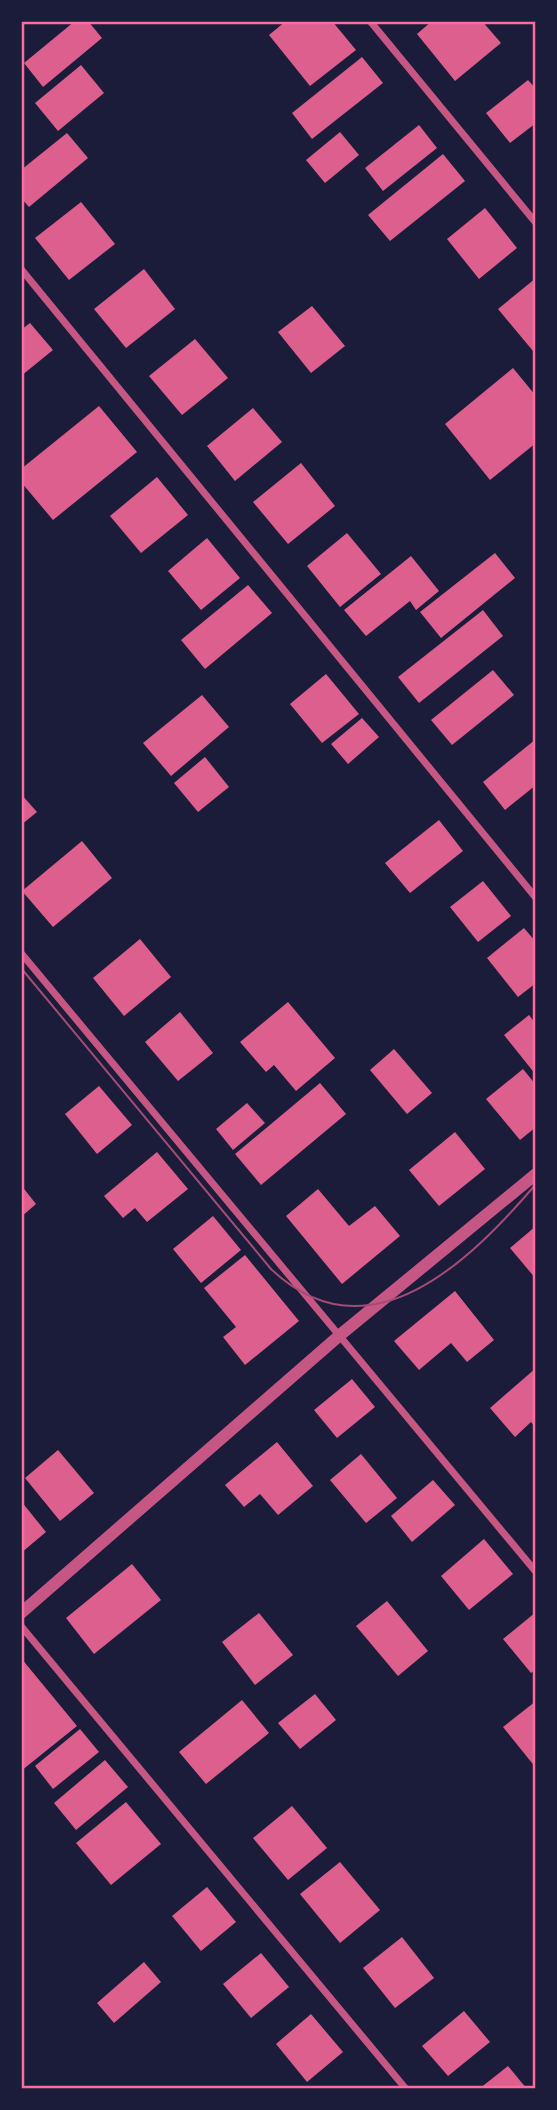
<svg xmlns="http://www.w3.org/2000/svg" width="557" height="2110" font-family="Arial,sans-serif">
  <style>
    .building { fill: #dd5f8e }
    .lines { fill: none; stroke-linecap: round; stroke-linejoin: round }
    .minor { stroke: #c65784; stroke-width: 7 }
    .tertiary { stroke: #c65784; stroke-width: 12 }
    .tram { stroke: #a44b75; stroke-width: 2 }
    .neatline { fill: none; stroke: #ff6b9d; stroke-width: 2.5 }
  </style>
  <rect width="100%" height="100%" fill="#1b1b3a"/>
  <g class="building">
    <polygon points="75,21 88,21 102,38 43,87 24,63"/>
    <polygon points="286,21 332,21 356,50 310,86 269,35"/>
    <polygon points="432,21 482,21 501,43 455,81 417,34"/>
    <polygon points="362,57 383,83 312,139 292,113"/>
    <polygon points="81,65 104,93 58,131 35,103"/>
    <polygon points="528,80 536,89 536,123 510,143 486,113"/>
    <polygon points="419,125 437,148 383,191 365,168"/>
    <polygon points="340,132 359,155 325,183 306,160"/>
    <polygon points="67,133 88,158 29,207 21,198 21,170"/>
    <polygon points="443,154 465,181 390,241 368,215"/>
    <polygon points="81,202 115,244 69,280 35,238"/>
    <polygon points="485,208 517,248 479,279 447,239"/>
    <polygon points="144,269 175,309 126,348 94,309"/>
    <polygon points="536,278 536,348 533,351 498,309"/>
    <polygon points="312,306 345,346 311,373 278,332"/>
    <polygon points="30,323 53,350 21,376 21,330"/>
    <polygon points="195,339 228,378 182,415 149,376"/>
    <polygon points="513,368 536,396 536,443 490,480 445,424"/>
    <polygon points="99,406 137,452 53,520 21,482 21,469"/>
    <polygon points="253,408 282,442 235,481 207,446"/>
    <polygon points="301,463 335,506 288,544 253,502"/>
    <polygon points="157,477 188,515 141,553 110,516"/>
    <polygon points="347,533 381,574 340,607 307,566"/>
    <polygon points="207,538 240,578 201,610 168,571"/>
    <polygon points="495,553 515,578 441,638 420,612"/>
    <polygon points="411,556 439,591 416,610 410,601 366,636 344,610"/>
    <polygon points="248,585 272,613 205,669 181,640"/>
    <polygon points="483,610 503,636 419,703 398,677"/>
    <polygon points="493,670 514,695 452,745 431,720"/>
    <polygon points="326,674 359,714 322,743 290,704"/>
    <polygon points="202,695 229,727 171,776 143,743"/>
    <polygon points="362,718 379,737 348,764 331,744"/>
    <polygon points="536,739 536,785 505,810 483,782"/>
    <polygon points="205,757 229,787 198,812 174,783"/>
    <polygon points="21,794 37,812 21,825"/>
    <polygon points="439,820 463,851 410,893 385,863"/>
    <polygon points="82,841 112,878 53,927 22,891"/>
    <polygon points="483,881 511,916 478,942 450,907"/>
    <polygon points="524,928 536,942 536,983 518,997 487,958"/>
    <polygon points="140,939 171,977 124,1016 93,978"/>
    <polygon points="288,1002 335,1058 296,1091 274,1065 266,1072 240,1042"/>
    <polygon points="180,1012 213,1053 178,1081 145,1042"/>
    <polygon points="529,1015 536,1024 536,1075 504,1035"/>
    <polygon points="394,1049 432,1093 407,1114 370,1070"/>
    <polygon points="523,1069 536,1085 536,1127 520,1140 486,1099"/>
    <polygon points="320,1083 346,1114 261,1185 235,1154"/>
    <polygon points="99,1086 132,1125 97,1154 65,1114"/>
    <polygon points="247,1103 265,1123 233,1150 216,1129"/>
    <polygon points="455,1132 485,1169 439,1206 409,1170"/>
    <polygon points="157,1152 188,1189 147,1222 135,1208 123,1218 104,1196"/>
    <polygon points="21,1185 36,1204 21,1217"/>
    <polygon points="318,1189 349,1226 375,1206 400,1236 342,1284 286,1216"/>
    <polygon points="213,1216 241,1250 201,1283 173,1249"/>
    <polygon points="536,1226 536,1279 510,1248"/>
    <polygon points="245,1255 299,1321 245,1365 223,1337 236,1327 204,1288"/>
    <polygon points="455,1291 494,1340 467,1362 451,1343 419,1370 394,1341"/>
    <polygon points="536,1368 536,1428 531,1422 515,1437 490,1408"/>
    <polygon points="352,1379 375,1407 337,1438 314,1410"/>
    <polygon points="277,1442 313,1486 278,1515 260,1494 244,1507 225,1485"/>
    <polygon points="58,1450 94,1493 60,1521 25,1478"/>
    <polygon points="361,1454 397,1498 366,1523 330,1480"/>
    <polygon points="433,1480 455,1505 412,1542 391,1516"/>
    <polygon points="21,1501 46,1532 21,1553"/>
    <polygon points="484,1539 513,1574 469,1610 441,1576"/>
    <polygon points="132,1564 161,1600 94,1654 66,1618"/>
    <polygon points="387,1601 428,1651 398,1676 356,1626"/>
    <polygon points="536,1612 536,1669 531,1673 503,1639"/>
    <polygon points="259,1613 293,1655 255,1685 222,1642"/>
    <polygon points="21,1658 77,1726 21,1771"/>
    <polygon points="315,1694 336,1720 300,1749 278,1723"/>
    <polygon points="242,1700 269,1733 206,1784 179,1752"/>
    <polygon points="536,1701 536,1768 503,1727"/>
    <polygon points="80,1729 99,1752 53,1789 35,1766"/>
    <polygon points="105,1760 128,1787 76,1830 54,1803"/>
    <polygon points="126,1802 161,1844 111,1885 76,1843"/>
    <polygon points="292,1806 327,1848 288,1880 253,1838"/>
    <polygon points="340,1862 380,1910 340,1943 300,1894"/>
    <polygon points="207,1887 236,1922 201,1951 172,1916"/>
    <polygon points="402,1937 434,1978 395,2008 363,1968"/>
    <polygon points="261,1953 289,1987 251,2018 223,1984"/>
    <polygon points="144,1962 161,1982 114,2023 97,2003"/>
    <polygon points="464,2011 490,2042 448,2076 422,2046"/>
    <polygon points="311,2014 343,2052 307,2082 276,2044"/>
    <polygon points="508,2066 527,2089 479,2089"/>
  </g>
  <g class="lines">
    <g class="minor">
      <polyline points="370,21 536,223"/>
      <polyline points="21,269 536,898"/>
      <polyline points="21,953 536,1572"/>
      <polyline points="21,1626 406,2089"/>
    </g>
    <polyline class="tertiary" points="21,1613 340,1335 536,1174"/>
    <path class="tram" d="M 21,968 L 271,1269 C 369,1362 471,1260 536,1184"/>
  </g>
  <rect width="557" height="2110" fill="none" stroke="#1b1b3a" stroke-width="46"/>
  <rect x="23" y="23" width="511" height="2064" class="neatline"/>
</svg>
